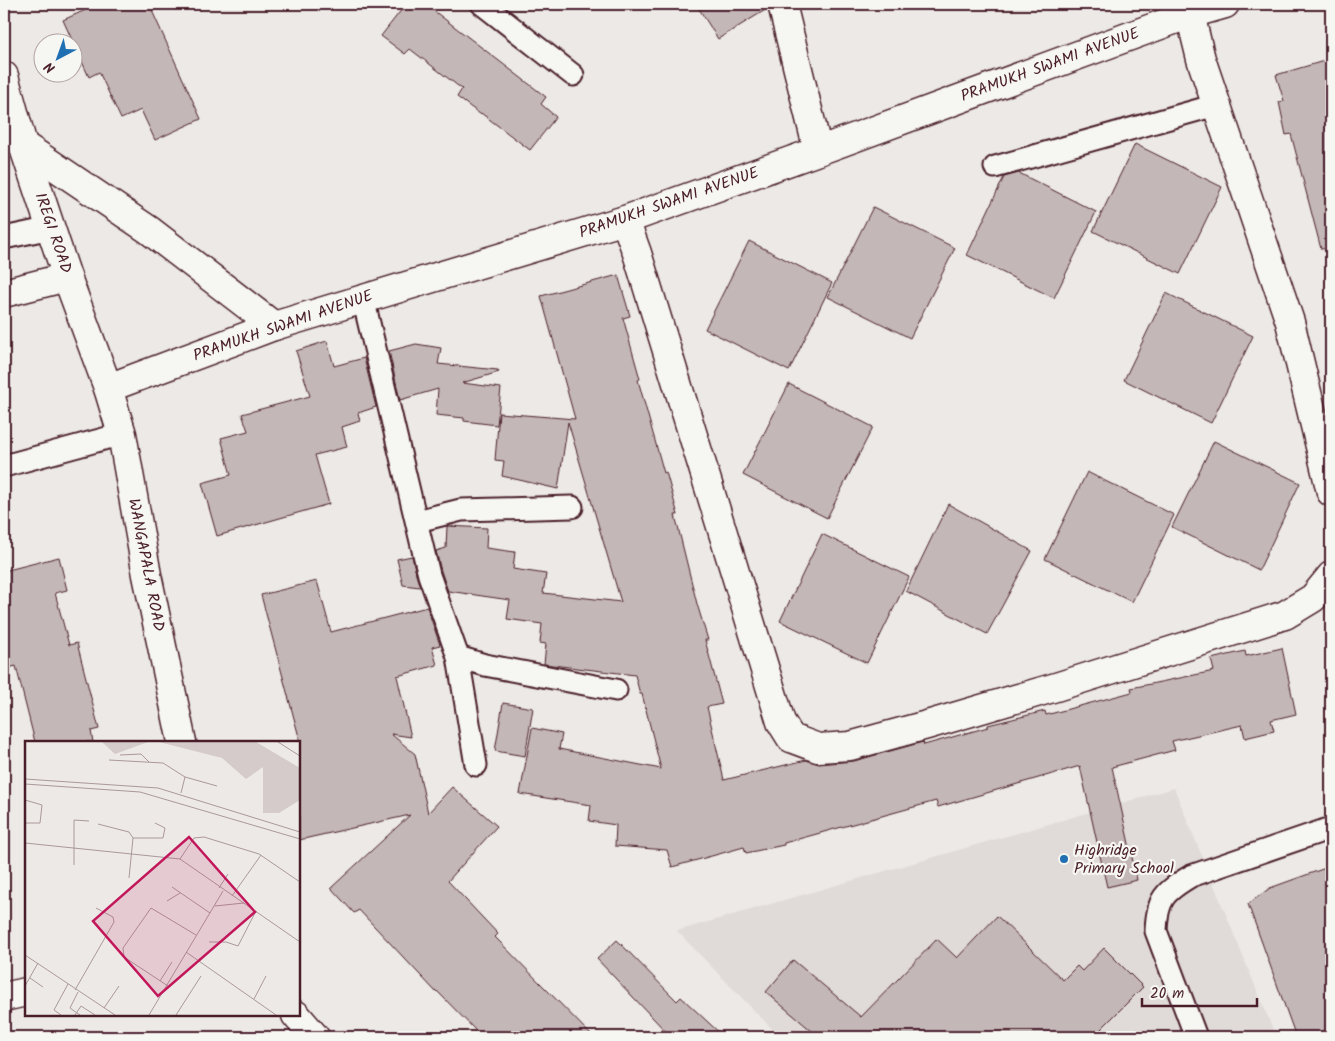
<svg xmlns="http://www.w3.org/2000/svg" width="1335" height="1041" font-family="Kalam,sans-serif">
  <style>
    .built { fill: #e0dad8 }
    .building { fill: #c4b7b7; stroke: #4a1f2b }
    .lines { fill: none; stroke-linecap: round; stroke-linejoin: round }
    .service-casing { stroke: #4a1f2b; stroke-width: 25 }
    .minor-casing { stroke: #4a1f2b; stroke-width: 31 }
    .service { stroke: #f6f6f2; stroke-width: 21 }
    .minor { stroke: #f6f6f2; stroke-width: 28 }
    .poi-dot { fill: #1f6fb2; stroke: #f6f6f2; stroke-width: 2 }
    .labels { text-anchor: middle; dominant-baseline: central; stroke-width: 4.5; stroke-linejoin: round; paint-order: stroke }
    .street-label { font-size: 16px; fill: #4a1f2b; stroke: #f6f6f2 }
    .poi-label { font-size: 16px; fill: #4a1f2b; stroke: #f6f6f2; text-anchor: start }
    .inset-road { fill: none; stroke: #ab989b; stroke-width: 1 }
    .view { fill: #c2185b; fill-opacity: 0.15; stroke: #c2185b; stroke-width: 2.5 }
    .inset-edge { fill: none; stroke: #4a1f2b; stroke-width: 2.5 }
  </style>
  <rect width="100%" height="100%" fill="#ece9e6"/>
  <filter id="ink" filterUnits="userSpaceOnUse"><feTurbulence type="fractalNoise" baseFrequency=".02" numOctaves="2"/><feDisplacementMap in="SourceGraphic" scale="10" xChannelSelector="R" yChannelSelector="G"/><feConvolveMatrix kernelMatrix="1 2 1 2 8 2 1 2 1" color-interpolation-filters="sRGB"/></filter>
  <g filter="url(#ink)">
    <polygon class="built" points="1174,788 1276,1037 780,1037 677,931"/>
    <g class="building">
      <polygon points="99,4 149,4 201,119 155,140 141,110 121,119 99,72 89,77 63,20"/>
      <polygon points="406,4 425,4 546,97 541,104 556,117 530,150 481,113 480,114 457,97 462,89 410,49 405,54 381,36"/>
      <polygon points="696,4 767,4 767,9 718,39"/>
      <polygon points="1331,59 1331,248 1321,249 1291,134 1286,135 1279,102 1284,101 1276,75"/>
      <polygon points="1135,144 1222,187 1180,274 1093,231"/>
      <polygon points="1019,173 1096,212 1054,298 967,255 1004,177"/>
      <polygon points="873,207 955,248 910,338 828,297"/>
      <polygon points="749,241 832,283 789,371 705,329"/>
      <polygon points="618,275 630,316 623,318 640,379 638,380 664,473 666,472 678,515 675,515 697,604 708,640 705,640 722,704 707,707 724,780 806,760 819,764 854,761 923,742 924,745 988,727 988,725 1045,711 1046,715 1132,692 1131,688 1214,671 1211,659 1245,651 1246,656 1282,648 1296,714 1271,720 1274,731 1245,738 1242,725 1172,741 1175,750 1112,767 1137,880 1107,887 1080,766 938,807 936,801 784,843 784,845 746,853 744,847 672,867 667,850 615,846 616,825 589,821 591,805 520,794 532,728 562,734 559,749 661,769 642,694 640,694 635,675 544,664 546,644 540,643 542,624 507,619 510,600 448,591 441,571 436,551 446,548 447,526 487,528 486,548 515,552 513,569 546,574 543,593 621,602 568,422 558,489 502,476 504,461 495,460 499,413 575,419 541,296"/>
      <polygon points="1166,293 1253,336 1211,423 1124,380"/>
      <polygon points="327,341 334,366 364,358 376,407 358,413 360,421 342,427 347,447 315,455 329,504 217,536 202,483 231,475 221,438 248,431 242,414 310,396 296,351"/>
      <polygon points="416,344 441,348 438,364 498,370 499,372 462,383 501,388 497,425 464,421 464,418 436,415 438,389 400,400 389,351"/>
      <polygon points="789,384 873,427 827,518 743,475"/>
      <polygon points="1214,441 1300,483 1259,570 1172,527"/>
      <polygon points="1087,472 1174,515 1132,602 1045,559"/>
      <polygon points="948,504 1032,551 987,634 906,591"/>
      <polygon points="822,534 909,577 867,663 780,621"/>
      <polygon points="412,556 417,578 420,587 403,585 397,559"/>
      <polygon points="59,557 67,590 55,593 69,645 77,643 99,729 91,731 93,742 35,742 16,666 4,669 4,571"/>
      <polygon points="317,581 331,632 427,607 440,645 432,647 437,665 397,676 411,737 391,734 415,754 428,813 452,787 497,826 448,881 498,934 495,937 593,1037 482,1037 437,991 436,992 359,910 354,913 331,888 410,815 299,840 299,737 261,595"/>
      <polygon points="503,703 533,708 525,756 495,751"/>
      <polygon points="1331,866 1331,1037 1296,1037 1248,904 1270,888"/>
      <polygon points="997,916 1063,980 1077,966 1082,971 1104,948 1143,987 1093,1037 819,1037 766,992 793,960 861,1017 937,939 957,958"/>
      <polygon points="617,940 677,1001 681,997 724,1037 671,1037 597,959"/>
    </g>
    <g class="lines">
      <g class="service-casing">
        <g id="service">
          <polyline points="482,4 573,75"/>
          <polyline points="995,167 1216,105"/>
          <polyline points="4,238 51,228"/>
          <polyline points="363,298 429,575 458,657 476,765"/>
          <polyline points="4,466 122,434"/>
          <polyline points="417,521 461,510 572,507"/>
          <polyline points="458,657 485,665 616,690"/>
          <path d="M 1196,1037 L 1156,931 C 1157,899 1164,892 1191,876 L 1331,828"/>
        </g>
      </g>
      <g class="minor-casing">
        <g id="minor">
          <polyline points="782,4 818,151"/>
          <polyline points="1190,14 1201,59 1290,322 1331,492"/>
          <polyline points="4,76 23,145 67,277 108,388 122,434 147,575 182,742"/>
          <polyline points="23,145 149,230 274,326"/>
          <polyline points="625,220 637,253 781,722 791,738 818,748 850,746 927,725 1056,687 1285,615 1313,598 1331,576"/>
          <polyline points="4,293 67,277"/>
          <polyline points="108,388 274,326 625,220 818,151 1190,14 1225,4"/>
          <polyline points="4,997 26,992"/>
          <polyline points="296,1015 315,1037"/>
        </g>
      </g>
      <use href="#service" class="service"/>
      <use href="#minor" class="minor"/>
    </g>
  </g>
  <circle class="poi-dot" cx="1064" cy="859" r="5"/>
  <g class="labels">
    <g class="street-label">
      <text transform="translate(1050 65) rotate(-20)">PRAMUKH SWAMI AVENUE</text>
      <text transform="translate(669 203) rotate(-19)">PRAMUKH SWAMI AVENUE</text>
      <text transform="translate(53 233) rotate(71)">IREGI ROAD</text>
      <text transform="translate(283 326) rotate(-19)">PRAMUKH SWAMI AVENUE</text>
      <text transform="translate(146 565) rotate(79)">WANGAPALA ROAD</text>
    </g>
    <g class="poi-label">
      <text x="1074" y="850">Highridge<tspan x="1074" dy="18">Primary School</tspan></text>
    </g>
  </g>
  <g transform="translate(25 741)">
    <rect width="275" height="275" fill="#ece9e6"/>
    <path d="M 77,1 L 123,1 L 90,13 ZM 134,1 L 231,1 L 275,27 L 275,59 L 254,72 L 238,72 L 238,26 L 221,38 L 197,17 Z" fill="#d4cbca"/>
    <path class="inset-road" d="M 253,1 L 275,15M 95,14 L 116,13 L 124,21M 84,19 L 138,22 L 160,36 L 192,45M 0,38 L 133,47 L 275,91M 0,43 L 115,51 L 275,98M 156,52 L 160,36M 0,59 L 17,64 L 15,82 L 0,82M 73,83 L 104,91 L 108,97 L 104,137M 108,97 L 138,97 L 140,87 L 130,82M 0,102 L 155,118 L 275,201M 155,118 L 169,97 L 179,96 L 234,113 L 275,141M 49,124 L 49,79 L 64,80M 147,146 L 185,172M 194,147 L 203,133M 207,155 L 236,114M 142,160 L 155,152M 190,165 L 219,162M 184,201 L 201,201 L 213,205 L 231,170M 161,211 L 251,274M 0,214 L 90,274M 5,237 L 18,246M 135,240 L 147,221M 0,245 L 13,222M 143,245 L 99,216 L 98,207 L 126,167 L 171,194M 50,249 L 89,181 L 88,176 L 71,167M 53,251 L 45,267 L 55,274M 229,258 L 241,235M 79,267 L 94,245M 36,274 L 29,269 L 43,243M 50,274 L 56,265 L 70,274M 124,274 L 198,150M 151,274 L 176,235"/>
    <path class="view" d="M 164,96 L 230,171 L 133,255 L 68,180 Z"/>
    <rect width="275" height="275" class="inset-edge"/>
  </g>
  <rect width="1335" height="1041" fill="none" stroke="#f6f6f2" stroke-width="20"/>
  <rect x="10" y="10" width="1315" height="1021" fill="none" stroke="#4a1f2b" stroke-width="2" filter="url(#ink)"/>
  <g transform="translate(58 58) rotate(221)"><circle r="24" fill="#f6f6f2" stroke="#b1a0a2"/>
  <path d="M0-4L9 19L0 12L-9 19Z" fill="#1f6fb2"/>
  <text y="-8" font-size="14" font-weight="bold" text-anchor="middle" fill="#4a1f2b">N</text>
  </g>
  <path d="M1142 998v8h115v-8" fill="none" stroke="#4a1f2b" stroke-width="2.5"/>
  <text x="1150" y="998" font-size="15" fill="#4a1f2b" stroke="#f6f6f2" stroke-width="4" paint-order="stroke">20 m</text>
</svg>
